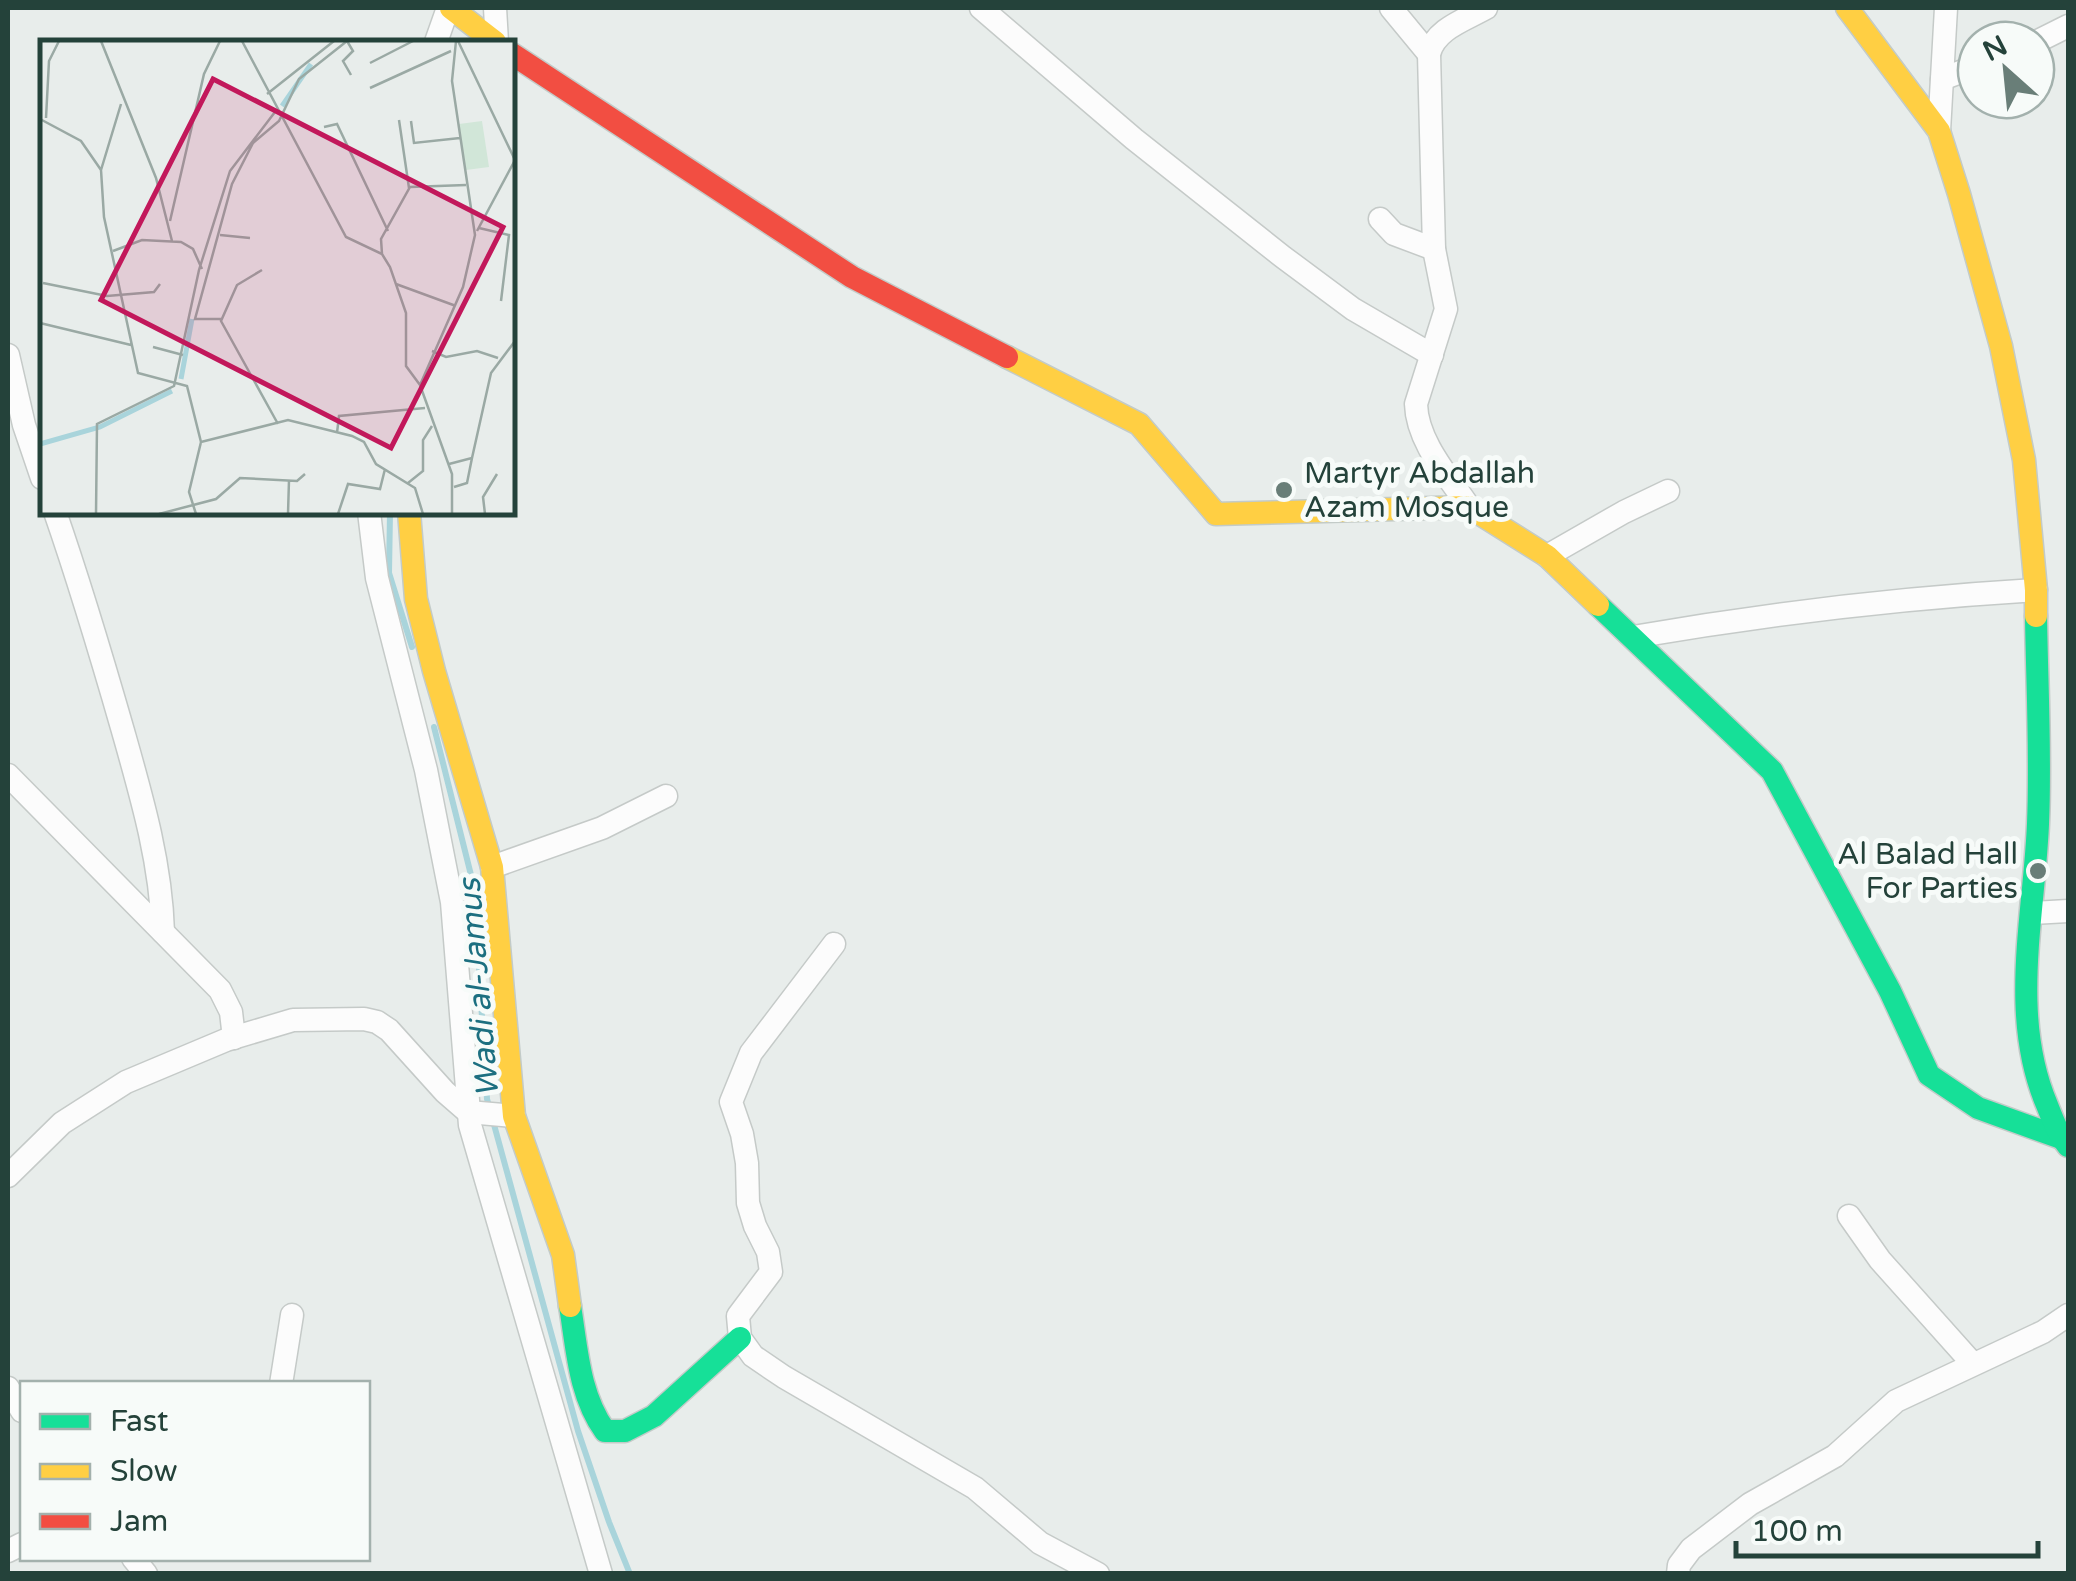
<svg xmlns="http://www.w3.org/2000/svg" width="2076" height="1581" font-family="'Varela Round',sans-serif">
  <style>
    .lines { fill: none; stroke-linecap: round; stroke-linejoin: round }
    .stream { stroke: #a9d4db; stroke-width: 6 }
    .street-casing { stroke: #c5cac8; stroke-width: 25 }
    .fast-casing { stroke: #c3cbc8; stroke-width: 25 }
    .slow-casing { stroke: #c3cbc8; stroke-width: 25 }
    .jam-casing { stroke: #c3cbc8; stroke-width: 25 }
    .street { stroke: #fcfcfc; stroke-width: 22 }
    .fast { stroke: #16e098; stroke-width: 22 }
    .slow { stroke: #ffcf43; stroke-width: 22 }
    .jam { stroke: #f24e42; stroke-width: 22 }
    .poi-dot { fill: #697e78; stroke: #f7fbf9; stroke-width: 4 }
    .labels { text-anchor: middle; dominant-baseline: central; stroke-width: 10; stroke-linejoin: round; paint-order: stroke }
    .poi-label { font-size: 30px; fill: #24423a; stroke: #f7fbf9; text-anchor: start }
    .water-label { font-size: 32px; font-style: italic; fill: #1c6f80; stroke: #f7fbf9 }
    .inset-river { fill: none; stroke: #a9d4db; stroke-width: 5 }
    .inset-road { fill: none; stroke: #9aa9a4; stroke-width: 2.5 }
    .view { fill: #c2185b; fill-opacity: 0.15; stroke: #c2185b; stroke-width: 5 }
    .inset-edge { fill: none; stroke: #24423a; stroke-width: 5 }
  </style>
  <rect width="100%" height="100%" fill="#e8edeb"/>
  <g class="lines">
    <g class="stream">
      <polyline points="390,512 389,573 412,647"/>
      <polyline points="434,727 474,887 487,1099 490,1109"/>
      <polyline points="493,1121 578,1431 609,1522 630,1574"/>
    </g>
    <g class="street-casing">
      <g id="street">
        <polyline points="495,8 497,42"/>
        <polyline points="981,8 1134,139 1283,257 1353,309 1432,355"/>
        <polyline points="1391,8 1429,54"/>
        <polyline points="436,42 448,8"/>
        <polyline points="2036,42 2068,26"/>
        <polyline points="1942,79 1976,66"/>
        <polyline points="1939,131 1946,8"/>
        <polyline points="1380,219 1394,234 1434,249"/>
        <polyline points="8,355 24,425 42,478"/>
        <path d="M 1469,507 C 1449,477 1417,442 1416,404 L 1446,309 L 1434,249 L 1429,54 C 1435,29 1465,20 1486,8"/>
        <path d="M 55,512 C 80,584 102,658 123,731 C 142,798 161,863 163,932"/>
        <polyline points="369,512 377,578 426,770 452,902 470,1125 601,1574"/>
        <polyline points="1547,556 1624,512 1668,491"/>
        <path d="M 1633,637 C 1766,614 1901,598 2036,590"/>
        <polyline points="8,775 220,990 231,1012 234,1038"/>
        <polyline points="492,867 602,828 666,796"/>
        <polyline points="2032,913 2068,911"/>
        <polyline points="834,944 751,1053 731,1102 742,1134 747,1163 748,1203 755,1226 768,1252 771,1272 738,1316 740,1338 753,1356 784,1377 975,1488 1040,1543 1098,1574"/>
        <polyline points="8,1176 62,1123 126,1082 226,1040 293,1020 364,1019 377,1022 389,1030 445,1092 468,1112 514,1116"/>
        <polyline points="1849,1216 1880,1260 1973,1364"/>
        <polyline points="281,1384 292,1315"/>
        <polyline points="8,1388 22,1411"/>
        <polyline points="8,1551 22,1544"/>
        <polyline points="133,1558 146,1574"/>
        <polyline points="1678,1574 1679,1565 1691,1549 1750,1504 1835,1456 1896,1401 2043,1332 2068,1315"/>
      </g>
    </g>
    <g class="fast-casing">
      <g id="fast">
        <polyline points="1598,605 1772,771 1890,991 1929,1075 1978,1108 2061,1138"/>
        <path d="M 2036,616 C 2037,685 2041,755 2038,824 C 2034,917 2009,1016 2047,1105 C 2053,1120 2058,1134 2068,1146"/>
        <path d="M 570,1306 C 577,1349 579,1395 605,1431 L 625,1431 L 654,1416 L 740,1338"/>
      </g>
    </g>
    <g class="slow-casing">
      <g id="slow">
        <polyline points="451,8 495,42"/>
        <polyline points="1847,8 1939,131 1959,194 2001,346 2024,460 2036,590 2036,616"/>
        <polyline points="1007,357 1139,424 1216,514 1469,507 1547,556 1598,605"/>
        <polyline points="409,512 416,599 434,671 492,867 514,1116 563,1255 570,1306"/>
      </g>
    </g>
    <g class="jam-casing">
      <polyline id="jam" points="512,54 852,277 1007,357"/>
    </g>
    <use href="#street" class="street"/>
    <use href="#fast" class="fast"/>
    <use href="#slow" class="slow"/>
    <use href="#jam" class="jam"/>
  </g>
  <g class="poi-dot">
    <circle cx="1284" cy="490" r="10"/>
    <circle cx="2038" cy="871" r="10"/>
  </g>
  <g class="labels">
    <g class="poi-label">
      <text x="1304" y="473">Martyr Abdallah<tspan x="1304" dy="34">Azam Mosque</tspan></text>
      <text x="2018" y="854" text-anchor="end">Al Balad Hall<tspan x="2018" dy="34">For Parties</tspan></text>
    </g>
    <g class="water-label">
      <text transform="translate(479 988) rotate(-95)">Wadi al-Jamus</text>
    </g>
  </g>
  <g transform="translate(40 40)">
    <rect width="475" height="475" fill="#e8edeb"/>
    <path d="M 442,81 L 449,127 L 426,130 L 419,84 Z" fill="#d1e6d8"/>
    <path class="inset-river" d="M 242,66 L 271,24M 141,339 L 152,279M 0,404 L 60,387 L 132,351"/>
    <path class="inset-road" d="M 61,1 L 116,138 L 132,201M 202,1 L 306,197 L 342,214 L 350,227 L 366,273 L 366,326 L 380,345M 307,1 L 313,11 L 303,21 L 311,35M 418,1 L 475,120M 330,23 L 373,1M 330,48 L 411,11M 227,54 L 294,1M 6,78 L 9,21 L 19,1M 0,79 L 41,101 L 61,130 L 64,177 L 98,333 L 147,346 L 161,402 L 248,380 L 312,396 L 324,402 L 336,424 L 375,448 L 383,474M 359,80 L 369,148M 371,81 L 374,103 L 420,98M 284,87 L 297,84 L 348,191M 61,130 L 81,64M 130,181 L 164,34 L 180,1M 439,188 L 469,195 L 461,261M 437,191 L 475,120M 180,195 L 210,198M 73,211 L 102,200 L 141,202 L 153,209 L 162,229M 342,214 L 341,199 L 370,147 L 426,145M 222,230 L 197,245 L 181,281 L 238,384M 3,243 L 67,256 L 114,252 L 120,244M 356,244 L 416,266M 181,279 L 155,279 L 192,144 L 213,103 L 239,81 L 259,39 L 307,1M 0,283 L 91,305M 113,307 L 143,315M 392,311 L 406,317 L 437,311 L 458,318M 297,393 L 299,376 L 385,368M 409,424 L 432,418 L 451,333 L 475,301M 368,443 L 383,431 L 383,400 L 392,386M 414,447 L 427,443 L 432,418M 56,474 L 57,384 L 134,346 L 159,230 L 190,131 L 235,72M 119,474 L 176,459 L 200,438 L 257,441 L 265,434M 156,474 L 149,452 L 161,402M 248,474 L 249,440M 298,474 L 308,444 L 340,449 L 345,429M 412,474 L 412,434 L 380,345 L 423,247 L 435,195 L 412,41 L 416,1M 445,474 L 443,457 L 457,434"/>
    <path class="view" d="M 173,39 L 463,187 L 351,408 L 61,260 Z"/>
    <rect width="475" height="475" class="inset-edge"/>
  </g>
  <rect width="2076" height="1581" fill="none" stroke="#24423a" stroke-width="20"/>
  <rect x="20" y="1381" width="350" height="180" fill="#f7fbf9" stroke="#a3b1ad" stroke-width="2.5"/>
  <rect x="40" y="1414" width="50" height="15" fill="#16e098" stroke="#a3b1ad" stroke-width="2.5"/>
  <text x="110" y="1431" font-size="30" fill="#24423a">Fast</text>
  <rect x="40" y="1464" width="50" height="15" fill="#ffcf43" stroke="#a3b1ad" stroke-width="2.5"/>
  <text x="110" y="1481" font-size="30" fill="#24423a">Slow</text>
  <rect x="40" y="1514" width="50" height="15" fill="#f24e42" stroke="#a3b1ad" stroke-width="2.5"/>
  <text x="110" y="1531" font-size="30" fill="#24423a">Jam</text>
  <g transform="translate(2006 70) rotate(333)"><circle r="48" fill="#f7fbf9" stroke="#a3b1ad" stroke-width="2.5"/>
  <path d="M0-8L18 38L0 25L-18 38Z" fill="#697e78"/>
  <text y="-15" font-size="28" font-weight="bold" text-anchor="middle" fill="#24423a">N</text>
  </g>
  <path d="M1736 1541v15h302v-15" fill="none" stroke="#24423a" stroke-width="5"/>
  <text x="1751" y="1541" font-size="30" fill="#24423a" stroke="#f7fbf9" stroke-width="8" paint-order="stroke">100 m</text>
</svg>
